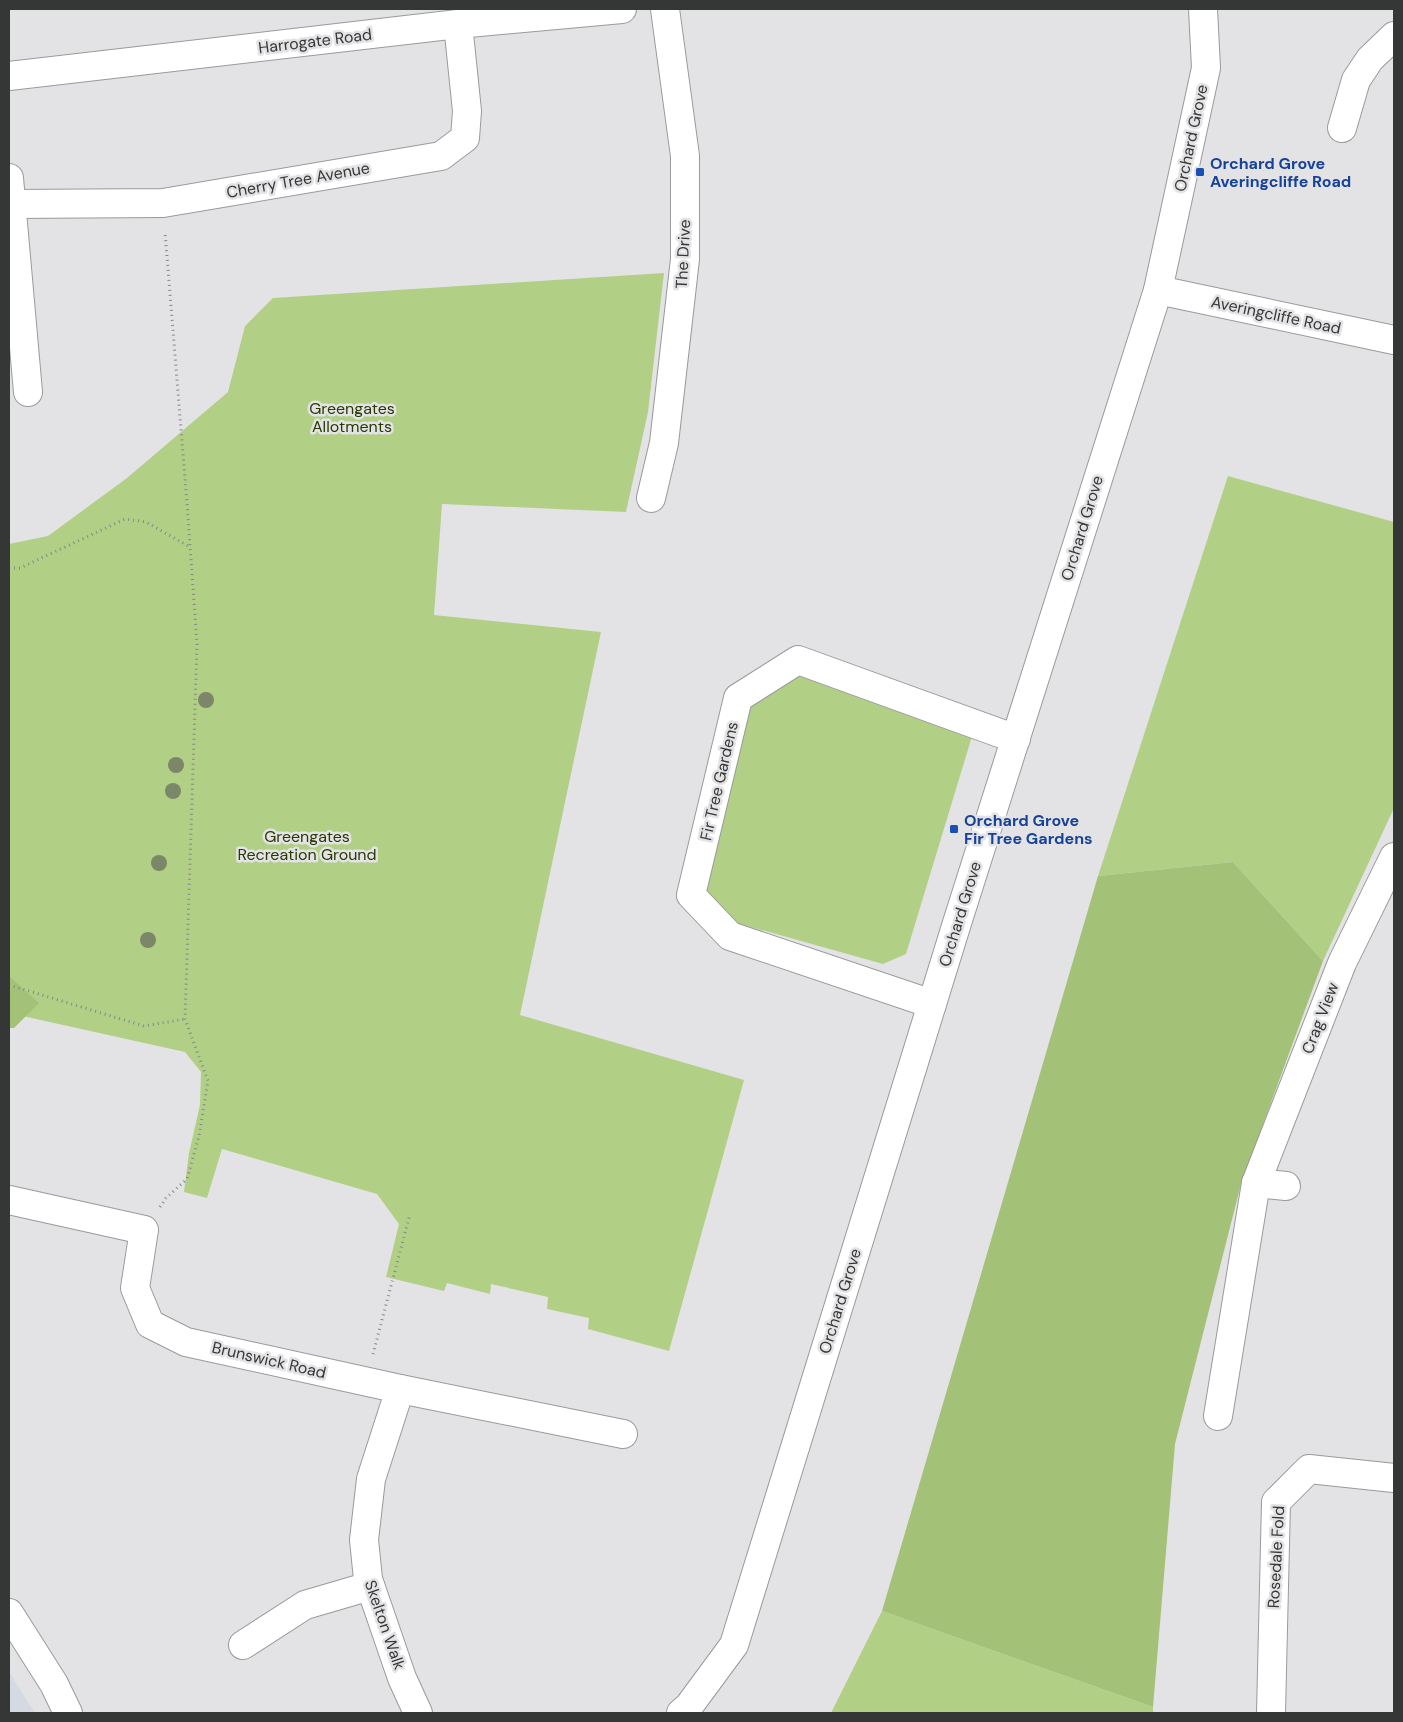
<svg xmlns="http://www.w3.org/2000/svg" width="1403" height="1722" font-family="'DM Sans',sans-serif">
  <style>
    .built { fill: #d5d9e1 }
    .green { fill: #b1d086 }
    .forest { fill: #a3c278 }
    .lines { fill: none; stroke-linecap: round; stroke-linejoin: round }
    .minor-casing { stroke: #999a9b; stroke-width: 30 }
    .path { stroke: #868788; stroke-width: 3; stroke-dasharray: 1 4; stroke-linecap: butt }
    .minor { stroke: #fff; stroke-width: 28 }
    .tree { fill: #7c8668 }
    .transit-dot { fill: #1a4fb4; stroke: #e3e3e5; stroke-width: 2 }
    .labels { text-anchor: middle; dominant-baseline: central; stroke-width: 5; stroke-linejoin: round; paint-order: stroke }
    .street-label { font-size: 16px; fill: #353636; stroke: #e3e3e5 }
    .transit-label { font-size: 16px; font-weight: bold; fill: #164399; stroke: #e3e3e5; text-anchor: start }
    .park-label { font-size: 16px; fill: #283a02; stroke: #e3e3e5 }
  </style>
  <rect width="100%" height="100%" fill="#e3e3e5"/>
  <polygon class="built" points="9,1672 35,1713 9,1713"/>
  <g class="green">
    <polygon points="664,273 648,412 626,512 442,504 434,615 601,632 520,1015 744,1080 669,1351 588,1329 589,1318 547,1309 548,1297 491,1284 490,1294 447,1283 444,1291 386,1277 399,1224 377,1194 222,1149 207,1198 184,1192 189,1153 200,1105 201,1072 185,1052 9,1013 9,544 48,536 127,478 228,392 245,326 273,298"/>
    <polygon points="1228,476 1394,522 1394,808 1323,961 1233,862 1098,876"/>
    <polygon points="797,671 973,733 906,954 883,964 726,920 699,891 753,688"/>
    <polygon points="882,1611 1153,1707 1153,1713 831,1713"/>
  </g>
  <g class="forest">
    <polygon points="1233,862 1323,961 1241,1184 1175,1444 1153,1707 882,1611 1098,876"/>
    <polygon points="9,976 39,1003 14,1028 9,1028"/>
  </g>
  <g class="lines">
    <g class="minor-casing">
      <g id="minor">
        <polyline points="9,76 458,24 622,9"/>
        <polyline points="1342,128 1356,80 1370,59 1394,36"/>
        <polyline points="9,178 28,392"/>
        <polyline points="11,204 163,203 441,156 465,138 467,111 458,24"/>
        <polyline points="1158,290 1394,340"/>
        <polyline points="651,498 664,443 685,259 685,156 665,9"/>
        <polyline points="932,1004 730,936 691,895 738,698 798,660 1016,739"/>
        <polyline points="1286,1186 1256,1183 1342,963 1394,857"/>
        <polyline points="9,1200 144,1230 135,1288 150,1324 186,1342 400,1389 623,1434"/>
        <polyline points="400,1389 371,1479 364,1540 368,1579 402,1678 418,1713"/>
        <polyline points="1218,1416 1256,1183"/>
        <polyline points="9,1613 54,1684 68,1713"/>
        <polyline points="243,1645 305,1605 370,1586"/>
        <polyline points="681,1713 689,1706 734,1645 957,923 1158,290 1206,68 1203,9"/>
        <polyline points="1271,1713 1276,1502 1309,1469 1394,1478"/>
      </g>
    </g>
    <g class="path">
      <polyline points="9,568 20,568 125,519 146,522 190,547"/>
      <polyline points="9,985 144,1026 185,1019"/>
      <polyline points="160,1207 166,1198 187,1179 199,1136 208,1081 185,1019 197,644 187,503 165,232"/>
      <polyline points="373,1354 410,1214"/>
    </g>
    <use href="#minor" class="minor"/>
  </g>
  <g class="tree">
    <circle cx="206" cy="700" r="8"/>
    <circle cx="176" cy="765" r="8"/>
    <circle cx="173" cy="791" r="8"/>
    <circle cx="159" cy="863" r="8"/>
    <circle cx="148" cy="940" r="8"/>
  </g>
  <g class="transit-dot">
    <rect x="1195" y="167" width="10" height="10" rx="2.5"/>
    <rect x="949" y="824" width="10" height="10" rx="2.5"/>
  </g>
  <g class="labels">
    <g class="street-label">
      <text transform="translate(315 41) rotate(-7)">Harrogate Road</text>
      <text transform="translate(1191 138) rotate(-78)">Orchard Grove</text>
      <text transform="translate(298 180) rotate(-10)">Cherry Tree Avenue</text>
      <text transform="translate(683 254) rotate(-87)">The Drive</text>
      <text transform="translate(1276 315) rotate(12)">Averingcliffe Road</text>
      <text transform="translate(1082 528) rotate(-73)">Orchard Grove</text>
      <text transform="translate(719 781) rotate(-77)">Fir Tree Gardens</text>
      <text transform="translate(960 914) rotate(-73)">Orchard Grove</text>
      <text transform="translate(1320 1018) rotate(-69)">Crag View</text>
      <text transform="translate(840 1301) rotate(-73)">Orchard Grove</text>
      <text transform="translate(269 1360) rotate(13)">Brunswick Road</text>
      <text transform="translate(1276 1557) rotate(-87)">Rosedale Fold</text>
      <text transform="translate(385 1625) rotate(71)">Skelton Walk</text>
    </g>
    <g class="transit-label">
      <text x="1210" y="163">Orchard Grove<tspan x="1210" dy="18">Averingcliffe Road</tspan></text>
      <text x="964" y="820">Orchard Grove<tspan x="964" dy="18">Fir Tree Gardens</tspan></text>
    </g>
    <g class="park-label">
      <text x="352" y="408">Greengates<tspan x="352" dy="18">Allotments</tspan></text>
      <text x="307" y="836">Greengates<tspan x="307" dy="18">Recreation Ground</tspan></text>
    </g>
  </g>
  <rect width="1403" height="1722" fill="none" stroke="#353636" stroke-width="20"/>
</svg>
